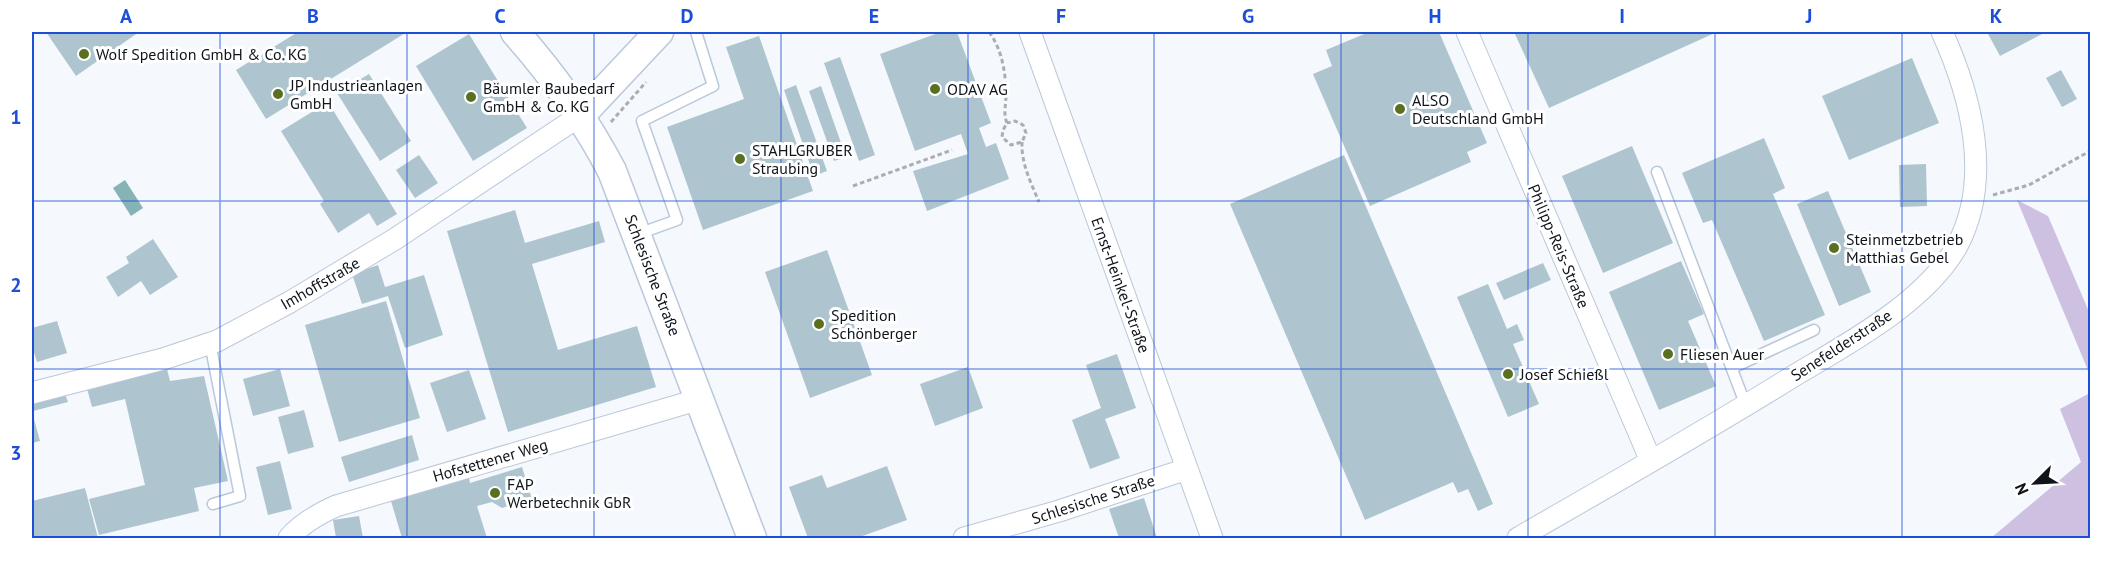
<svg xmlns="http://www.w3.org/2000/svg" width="2122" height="570" font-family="'PT Sans',sans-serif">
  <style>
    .green { fill: #cec0e1 }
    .water { fill: #85b3b6 }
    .building { fill: #aec5d0 }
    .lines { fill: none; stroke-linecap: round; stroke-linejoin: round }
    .lane-casing { stroke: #b9c8da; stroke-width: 13 }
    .street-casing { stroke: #b9c8da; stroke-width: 23 }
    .secondary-casing { stroke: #b9c8da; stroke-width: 31 }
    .path { stroke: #aaadb2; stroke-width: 3; stroke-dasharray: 4.5 3; stroke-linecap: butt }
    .lane { stroke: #fff; stroke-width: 10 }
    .street { stroke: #fff; stroke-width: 21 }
    .secondary { stroke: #fff; stroke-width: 28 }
    .grid { fill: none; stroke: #1d4ed8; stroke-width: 1.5; stroke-opacity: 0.55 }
    .poi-dot { fill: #597021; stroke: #fff; stroke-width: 2 }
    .labels { text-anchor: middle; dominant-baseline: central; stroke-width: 6; stroke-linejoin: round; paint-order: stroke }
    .poi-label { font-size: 16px; fill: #0f141a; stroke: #fff; text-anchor: start }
    .street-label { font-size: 16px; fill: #0f141a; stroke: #fff }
    .neatline { fill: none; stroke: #1d4ed8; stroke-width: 2 }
    .grid-label { font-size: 20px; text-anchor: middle; font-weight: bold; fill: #1d4ed8 }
  </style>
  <rect width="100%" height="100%" fill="#f5f8fc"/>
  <g class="green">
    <polygon points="2017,200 2048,216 2090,314 2090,375"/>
    <polygon points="2090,393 2090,538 1991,538 2081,462 2060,409"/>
  </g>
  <polygon class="water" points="125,180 143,208 131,216 113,188"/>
  <g class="building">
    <polygon points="46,32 139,32 76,76"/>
    <polygon points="298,32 407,32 266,119 236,70"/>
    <polygon points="941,32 957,32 991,123 979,128 986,147 996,143 1009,179 927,211 913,171 968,154 961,134 915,151 880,54"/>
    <polygon points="1369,32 1439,32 1487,143 1467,152 1471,162 1370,206 1313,74 1332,66 1326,50"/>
    <polygon points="1514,32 1717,32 1549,108"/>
    <polygon points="1987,32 2046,32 2000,56"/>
    <polygon points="469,34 527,128 473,161 416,66"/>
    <polygon points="759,36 813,191 703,230 667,127 744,99 726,47"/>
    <polygon points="840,57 875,155 859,161 824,63"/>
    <polygon points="1912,58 1939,123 1849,160 1822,96"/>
    <polygon points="2061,70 2077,99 2062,107 2046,78"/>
    <polygon points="369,74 411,141 380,161 337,93"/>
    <polygon points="796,85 827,171 814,176 784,90"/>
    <polygon points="821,86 846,157 834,161 809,91"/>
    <polygon points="328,102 397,214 377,226 369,213 338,233 320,204 324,201 281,131"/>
    <polygon points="1764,138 1785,188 1773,194 1825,315 1764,341 1712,220 1703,223 1682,173"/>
    <polygon points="1632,146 1673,243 1603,273 1562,176"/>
    <polygon points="419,155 438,183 415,198 396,170"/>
    <polygon points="1344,155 1493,504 1478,511 1468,489 1458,493 1453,482 1365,520 1230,204"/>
    <polygon points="1926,164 1927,206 1900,207 1899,165"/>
    <polygon points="1828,191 1871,292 1839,306 1797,204"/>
    <polygon points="515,210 525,243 599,221 605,242 532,264 558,350 637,326 656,387 508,432 447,231"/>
    <polygon points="153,239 178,277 150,295 141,281 118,297 106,277 129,263 126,257"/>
    <polygon points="827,250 872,375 810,398 765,272"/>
    <polygon points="1681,261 1704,314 1688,321 1716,386 1659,410 1609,292"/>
    <polygon points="1543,263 1551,280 1504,300 1496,283"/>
    <polygon points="378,265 385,287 424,275 443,335 405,348 388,296 362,304 352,274"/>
    <polygon points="1488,284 1507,329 1517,324 1524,340 1513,344 1539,404 1508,417 1457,297"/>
    <polygon points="386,301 420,418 339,442 305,325"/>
    <polygon points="57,321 67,353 37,362 32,346 32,328"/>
    <polygon points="1117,354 1136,408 1105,419 1120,458 1090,469 1072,420 1101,408 1086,365"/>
    <polygon points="165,361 170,381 204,376 228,481 194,488 199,511 99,535 89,499 145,485 125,399 92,407 85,381"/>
    <polygon points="968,367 983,408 935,426 920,384"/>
    <polygon points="280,369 290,406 253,416 243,379"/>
    <polygon points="469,370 486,419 447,432 430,383"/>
    <polygon points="65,394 68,402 33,411 32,403"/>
    <polygon points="304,410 314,447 288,454 278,417"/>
    <polygon points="32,412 40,441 32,443"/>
    <polygon points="412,435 419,460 349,482 341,457"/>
    <polygon points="280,461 292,509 268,515 256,467"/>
    <polygon points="887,466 907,520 857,538 808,538 789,487 822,475 827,488"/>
    <polygon points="522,467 532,499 502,508 492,502 477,506 487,538 402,538 391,501 469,478 470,483"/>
    <polygon points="85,488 98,538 32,538 32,501"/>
    <polygon points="1144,498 1157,538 1119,538 1109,509"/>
    <polygon points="359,516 363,538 336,538 333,520"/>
  </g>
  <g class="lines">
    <g class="lane-casing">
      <g id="lane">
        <polyline points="1657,172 1746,406"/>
        <polyline points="638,234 677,220 642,121 713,86 696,32"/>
        <polyline points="210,343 240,496 213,504"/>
        <polyline points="1732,368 1814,330"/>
      </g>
    </g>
    <g class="street-casing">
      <g id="street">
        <polyline points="1030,32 1212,538"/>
        <polyline points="1467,32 1651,461"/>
        <polyline points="32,393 163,359 217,341 290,302 395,239 581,115"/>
        <path d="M 289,538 C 302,523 318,514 336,506 L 700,399"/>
        <polyline points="964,538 1059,511 1187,469"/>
        <path d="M 1518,538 C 1610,485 1702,433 1792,377 C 1847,344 1925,303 1957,246 C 1993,179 1971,96 1942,32"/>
      </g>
    </g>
    <g class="secondary-casing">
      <g id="secondary">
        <path d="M 515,32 C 553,75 585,119 612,171 L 752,538"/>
        <polyline points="581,115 659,32"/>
      </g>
    </g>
    <g class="path">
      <path d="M 989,32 C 1002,49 1006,74 1006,95 C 1006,105 1003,114 1007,123 L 1003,130 L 1002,137 L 1011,145 L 1022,142 L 1026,133 L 1023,125 L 1015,121 L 1007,123"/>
      <polyline points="611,122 646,82"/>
      <path d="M 1022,142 C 1021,163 1031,183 1039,202"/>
      <polyline points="853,186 952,150"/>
      <polyline points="1993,195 2029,185 2090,151"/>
    </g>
    <use href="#lane" class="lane"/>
    <use href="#street" class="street"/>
    <use href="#secondary" class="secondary"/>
  </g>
  <path class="grid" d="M 220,32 L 220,538M 407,32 L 407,538M 594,32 L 594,538M 781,32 L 781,538M 968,32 L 968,538M 1154,32 L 1154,538M 1341,32 L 1341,538M 1528,32 L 1528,538M 1715,32 L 1715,538M 1902,32 L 1902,538M 32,201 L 2090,201M 32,369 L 2090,369"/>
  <g class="poi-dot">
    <circle cx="84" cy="54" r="6"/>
    <circle cx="935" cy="89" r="6"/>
    <circle cx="278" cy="94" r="6"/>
    <circle cx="471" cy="97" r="6"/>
    <circle cx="1400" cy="109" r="6"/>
    <circle cx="740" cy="159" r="6"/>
    <circle cx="1834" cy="248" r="6"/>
    <circle cx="819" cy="324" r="6"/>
    <circle cx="1668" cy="354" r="6"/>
    <circle cx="1508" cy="374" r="6"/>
    <circle cx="495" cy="493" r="6"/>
  </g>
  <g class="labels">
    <g class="poi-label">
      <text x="96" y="54">Wolf Spedition GmbH &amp; Co. KG</text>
      <text x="290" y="85">JP Industrieanlagen<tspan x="290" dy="18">GmbH</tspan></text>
      <text x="483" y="88">Bäumler Baubedarf<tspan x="483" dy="18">GmbH &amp; Co. KG</tspan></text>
      <text x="947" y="89">ODAV AG</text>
      <text x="1412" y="100">ALSO<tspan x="1412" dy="18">Deutschland GmbH</tspan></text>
      <text x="752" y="150">STAHLGRUBER<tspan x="752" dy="18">Straubing</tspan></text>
      <text x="1846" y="239">Steinmetzbetrieb<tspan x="1846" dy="18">Matthias Gebel</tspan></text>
      <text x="831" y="315">Spedition<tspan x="831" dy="18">Schönberger</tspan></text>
      <text x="1680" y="354">Fliesen Auer</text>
      <text x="1520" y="374">Josef Schießl</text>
      <text x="507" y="484">FAP<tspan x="507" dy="18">Werbetechnik GbR</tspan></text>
    </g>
    <g class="street-label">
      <text transform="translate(1559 246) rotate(67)">Philipp-Reis-Straße</text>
      <text transform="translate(653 275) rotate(69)">Schlesische Straße</text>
      <text transform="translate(320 283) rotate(-30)">Imhoffstraße</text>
      <text transform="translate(1121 285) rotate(70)">Ernst-Heinkel-Straße</text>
      <text transform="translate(1841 345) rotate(-33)">Senefelderstraße</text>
      <text transform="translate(490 460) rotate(-16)">Hofstettener Weg</text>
      <text transform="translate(1093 499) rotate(-18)">Schlesische Straße</text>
    </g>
  </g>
  <rect width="2122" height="570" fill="none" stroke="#ffffff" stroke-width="66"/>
  <g transform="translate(2035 483) rotate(246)" stroke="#ffffff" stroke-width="4.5" paint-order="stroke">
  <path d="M0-4.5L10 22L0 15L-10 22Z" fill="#0f141a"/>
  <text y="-9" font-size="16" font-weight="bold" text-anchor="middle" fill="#0f141a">N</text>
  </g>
  <rect x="33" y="33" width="2056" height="504" class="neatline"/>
  <g class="grid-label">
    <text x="126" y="23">A</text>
    <text x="313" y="23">B</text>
    <text x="500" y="23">C</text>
    <text x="687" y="23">D</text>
    <text x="874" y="23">E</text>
    <text x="1061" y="23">F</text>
    <text x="1248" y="23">G</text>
    <text x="1435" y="23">H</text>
    <text x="1622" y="23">I</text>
    <text x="1809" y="23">J</text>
    <text x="1996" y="23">K</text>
    <text x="16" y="124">1</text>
    <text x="16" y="292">2</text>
    <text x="16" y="460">3</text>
  </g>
</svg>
